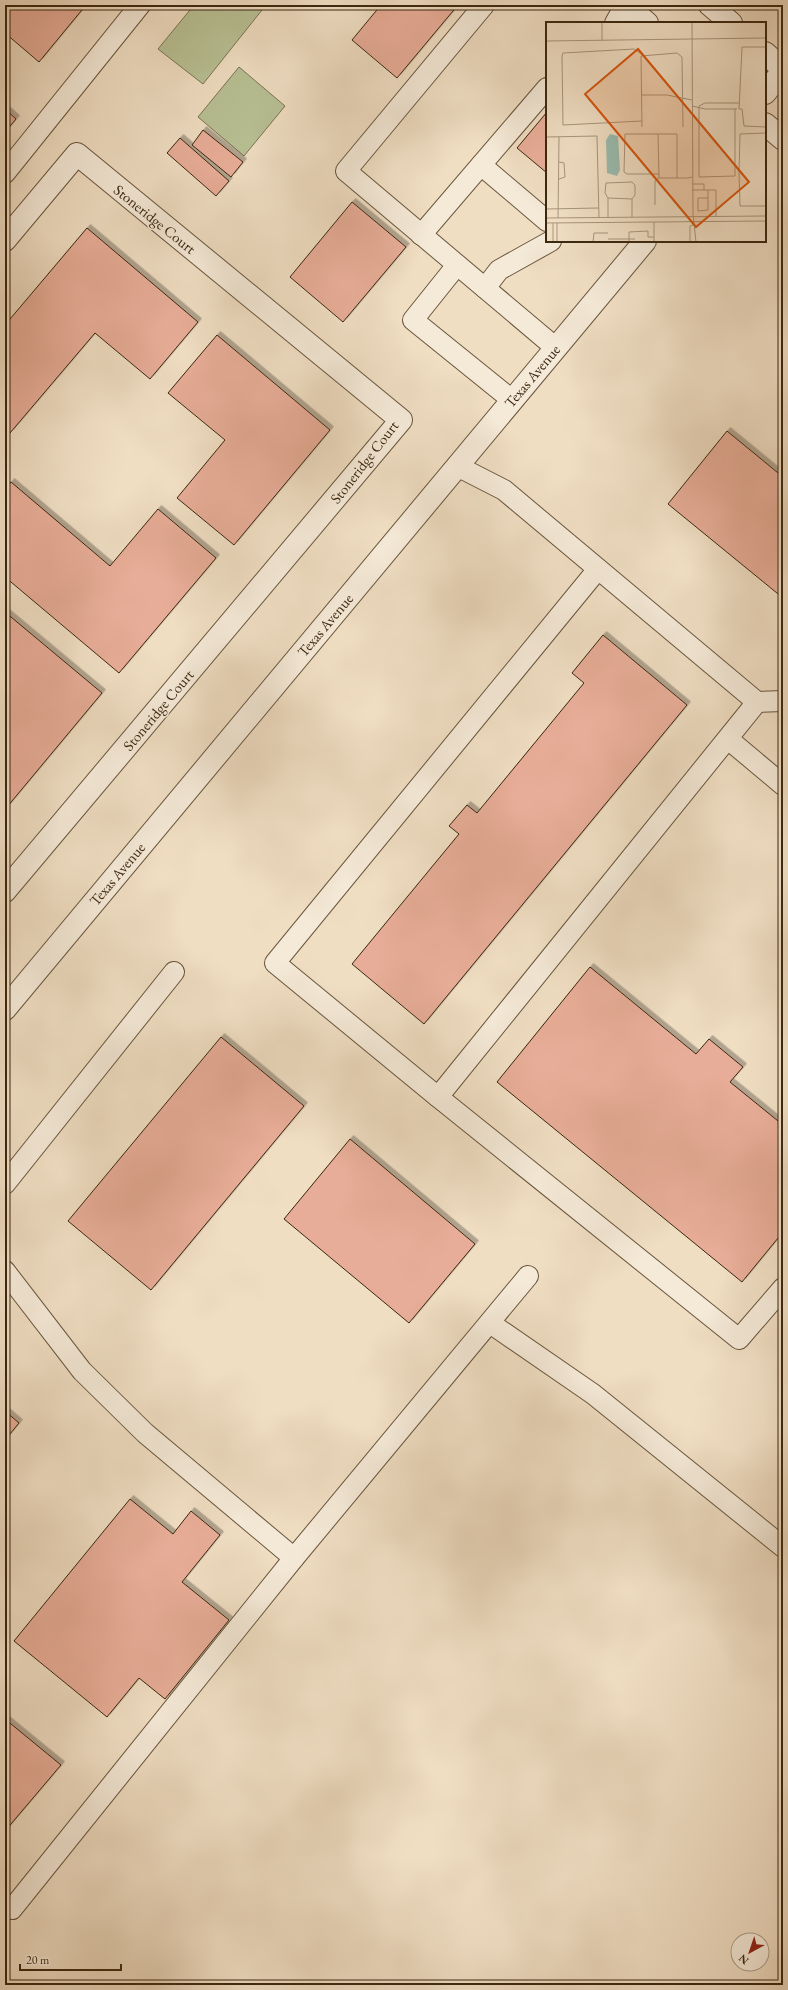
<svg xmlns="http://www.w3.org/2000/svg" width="788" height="1990" font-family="'EB Garamond',serif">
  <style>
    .green { fill: #b8c195; stroke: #7a7452 }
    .building { fill: #e8ad98; stroke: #3b2710; filter: url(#shadow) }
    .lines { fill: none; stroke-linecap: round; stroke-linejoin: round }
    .service-casing { stroke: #68553d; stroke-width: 22 }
    .minor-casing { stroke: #68553d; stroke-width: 24 }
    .tertiary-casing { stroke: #68553d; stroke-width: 24 }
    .service { stroke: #f5ead8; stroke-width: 20 }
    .minor { stroke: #f5ead8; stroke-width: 22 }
    .tertiary { stroke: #f5ead8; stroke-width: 22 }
    .labels { text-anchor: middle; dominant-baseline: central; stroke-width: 3; stroke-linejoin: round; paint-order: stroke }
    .street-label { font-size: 15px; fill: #3b2710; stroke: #f5ead8 }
    .inset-road { fill: none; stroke: #a8957b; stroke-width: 1 }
    .view { fill: #d7540c; fill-opacity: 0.15; stroke: #d7540c; stroke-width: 2 }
    .inset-edge { fill: none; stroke: #3b2710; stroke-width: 2 }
  </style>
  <defs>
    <filter id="shadow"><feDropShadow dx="3.5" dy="-3.5" stdDeviation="0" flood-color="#0004"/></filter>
  </defs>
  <rect width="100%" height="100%" fill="#f0dec3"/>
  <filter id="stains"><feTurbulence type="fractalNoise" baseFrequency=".005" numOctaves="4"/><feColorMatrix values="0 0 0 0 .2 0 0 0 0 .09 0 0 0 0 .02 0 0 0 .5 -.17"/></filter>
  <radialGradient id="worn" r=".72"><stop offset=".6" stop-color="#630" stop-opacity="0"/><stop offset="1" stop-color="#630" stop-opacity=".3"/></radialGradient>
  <g class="green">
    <polygon points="194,5 266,5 203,84 158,49"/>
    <polygon points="239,67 285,106 244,156 198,117"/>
  </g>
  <g class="building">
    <polygon points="5,5 86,5 39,62 5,33"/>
    <polygon points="381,5 458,5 397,78 352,40"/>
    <polygon points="5,109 16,119 5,132"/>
    <polygon points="547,112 547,173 517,148"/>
    <polygon points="203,130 243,162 231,177 192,145"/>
    <polygon points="180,138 229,181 216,196 167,153"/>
    <polygon points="352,202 406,247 343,322 290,277"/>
    <polygon points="87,228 198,322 150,379 95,333 10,433 5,429 5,325"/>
    <polygon points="217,335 330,430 234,545 177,498 225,440 168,393"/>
    <polygon points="727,431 783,477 783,598 668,504"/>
    <polygon points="11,482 110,566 158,509 216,558 119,673 5,577 5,489"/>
    <polygon points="5,612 102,693 7,807 5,806"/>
    <polygon points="603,635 687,705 424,1024 352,964 459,834 449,826 467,805 477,813 584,683 572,673"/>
    <polygon points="590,967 696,1054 709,1039 743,1067 730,1082 783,1125 783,1232 742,1282 497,1082"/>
    <polygon points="221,1037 304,1106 151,1290 68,1221"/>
    <polygon points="350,1139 475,1244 409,1323 284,1219"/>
    <polygon points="5,1411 19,1423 5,1440"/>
    <polygon points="130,1499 173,1534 191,1511 220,1535 182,1582 229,1620 165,1699 139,1678 107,1717 14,1641"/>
    <polygon points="5,1719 61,1765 5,1831"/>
  </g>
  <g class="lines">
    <g class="service-casing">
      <g id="service">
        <polyline points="484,5 346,171 556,348"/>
        <polyline points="615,23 625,5"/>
        <polyline points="481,165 547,221"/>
        <polyline points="5,173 140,5"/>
        <polyline points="421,235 547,88"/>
        <polyline points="457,265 413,320 512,400"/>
        <polyline points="485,288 499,270 551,241"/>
        <polyline points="457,466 504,490 757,702 438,1097 275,963 598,569"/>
        <polyline points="757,702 783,701"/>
        <polyline points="728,739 783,785"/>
        <polyline points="438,1097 739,1339 783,1288"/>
        <polyline points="5,1184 174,972"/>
        <polyline points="5,1271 82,1371 145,1433 294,1558"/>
        <polyline points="490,1323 593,1394 783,1547"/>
        <polyline points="5,1907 12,1909 294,1558 528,1276"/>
      </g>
    </g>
    <g class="minor-casing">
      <polyline id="minor" points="5,240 77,154 401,420 5,891"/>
    </g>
    <g class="tertiary-casing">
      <g id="tertiary">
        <polyline points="626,5 647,23"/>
        <polyline points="710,5 731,23"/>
        <polyline points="765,53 783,69"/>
        <polyline points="765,93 783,71"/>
        <polyline points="765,124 783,139"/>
        <polyline points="5,1009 645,241"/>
      </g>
    </g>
    <use href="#service" class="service"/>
    <use href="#minor" class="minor"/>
    <use href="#tertiary" class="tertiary"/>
  </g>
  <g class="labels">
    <g class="street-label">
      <text transform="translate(155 219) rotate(39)">Stoneridge Court</text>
      <text transform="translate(532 376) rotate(-50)">Texas Avenue</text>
      <text transform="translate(364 462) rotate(-52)">Stoneridge Court</text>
      <text transform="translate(325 625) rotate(-50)">Texas Avenue</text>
      <text transform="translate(158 710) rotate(-50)">Stoneridge Court</text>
      <text transform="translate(117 874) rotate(-50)">Texas Avenue</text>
    </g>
  </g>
  <g transform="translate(546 22)">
    <rect width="220" height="220" fill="#f0dec3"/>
    <path d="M 64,112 L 72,114 L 74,148 L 71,154 L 61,151 L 60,118 Z" fill="#9abcb0"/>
    <path class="inset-road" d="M 56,0 L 56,18M 146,0 L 147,192 L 150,220M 0,19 L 220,16M 96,73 L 121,73 L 146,78M 146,84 L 159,87 L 191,87M 153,84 L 153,155 L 189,154 L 189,87M 153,84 L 159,81 L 193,81M 193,87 L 196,25 L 220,25M 193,87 L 196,87 L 198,104 L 220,105M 96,99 L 17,103 L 16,34 L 17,31 L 88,27 L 97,33M 96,105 L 95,34 L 131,31 L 136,35 L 137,105M 220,111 L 194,112 L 193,150 L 194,184 L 220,184M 112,112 L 79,112 L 78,150 L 81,152 L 113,152M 0,115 L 51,114 L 53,196M 131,156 L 131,112 L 112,112 L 113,156 L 142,156 L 146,155M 13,157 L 19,155 L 18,141 L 13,140M 146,162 L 158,162 L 158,168M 146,168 L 170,168 L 170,195M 62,176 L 59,171 L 60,161 L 86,160 L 89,163 L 89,173 L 86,177M 162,176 L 152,176 L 152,189 L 162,188 L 162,168M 109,183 L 109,159 L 113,156M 0,187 L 53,186M 0,196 L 220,194M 12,196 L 13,115M 62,196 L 62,176 L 86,177 L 86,195M 108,200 L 108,220M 0,201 L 220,199M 7,201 L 7,220M 62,217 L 89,217M 11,220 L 11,201M 47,220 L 48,211 L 62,211M 83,220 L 83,210 L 102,209 L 102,215 L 108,215M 144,220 L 144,204 L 147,203"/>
    <path class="view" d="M 92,27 L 203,160 L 150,205 L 39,72 Z"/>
    <rect width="220" height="220" class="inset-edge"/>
  </g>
  <rect width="788" height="1990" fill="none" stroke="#f0dec3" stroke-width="20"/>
  <rect x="6" y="6" width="776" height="1978" fill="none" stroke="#3b2710" stroke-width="2"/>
  <rect x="10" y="10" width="768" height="1970" fill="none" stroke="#3b2710"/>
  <g transform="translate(750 1952) rotate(220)"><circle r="19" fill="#f5ead8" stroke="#ab9c88"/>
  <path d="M0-3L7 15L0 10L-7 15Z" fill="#8f2418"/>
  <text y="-6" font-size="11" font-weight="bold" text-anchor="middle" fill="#3b2710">N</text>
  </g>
  <path d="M20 1964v6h101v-6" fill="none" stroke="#3b2710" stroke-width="2"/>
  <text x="26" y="1964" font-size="12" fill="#3b2710" stroke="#f5ead8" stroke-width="3" paint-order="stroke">20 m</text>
  <rect width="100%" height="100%" filter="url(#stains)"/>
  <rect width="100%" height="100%" fill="url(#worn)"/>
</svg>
